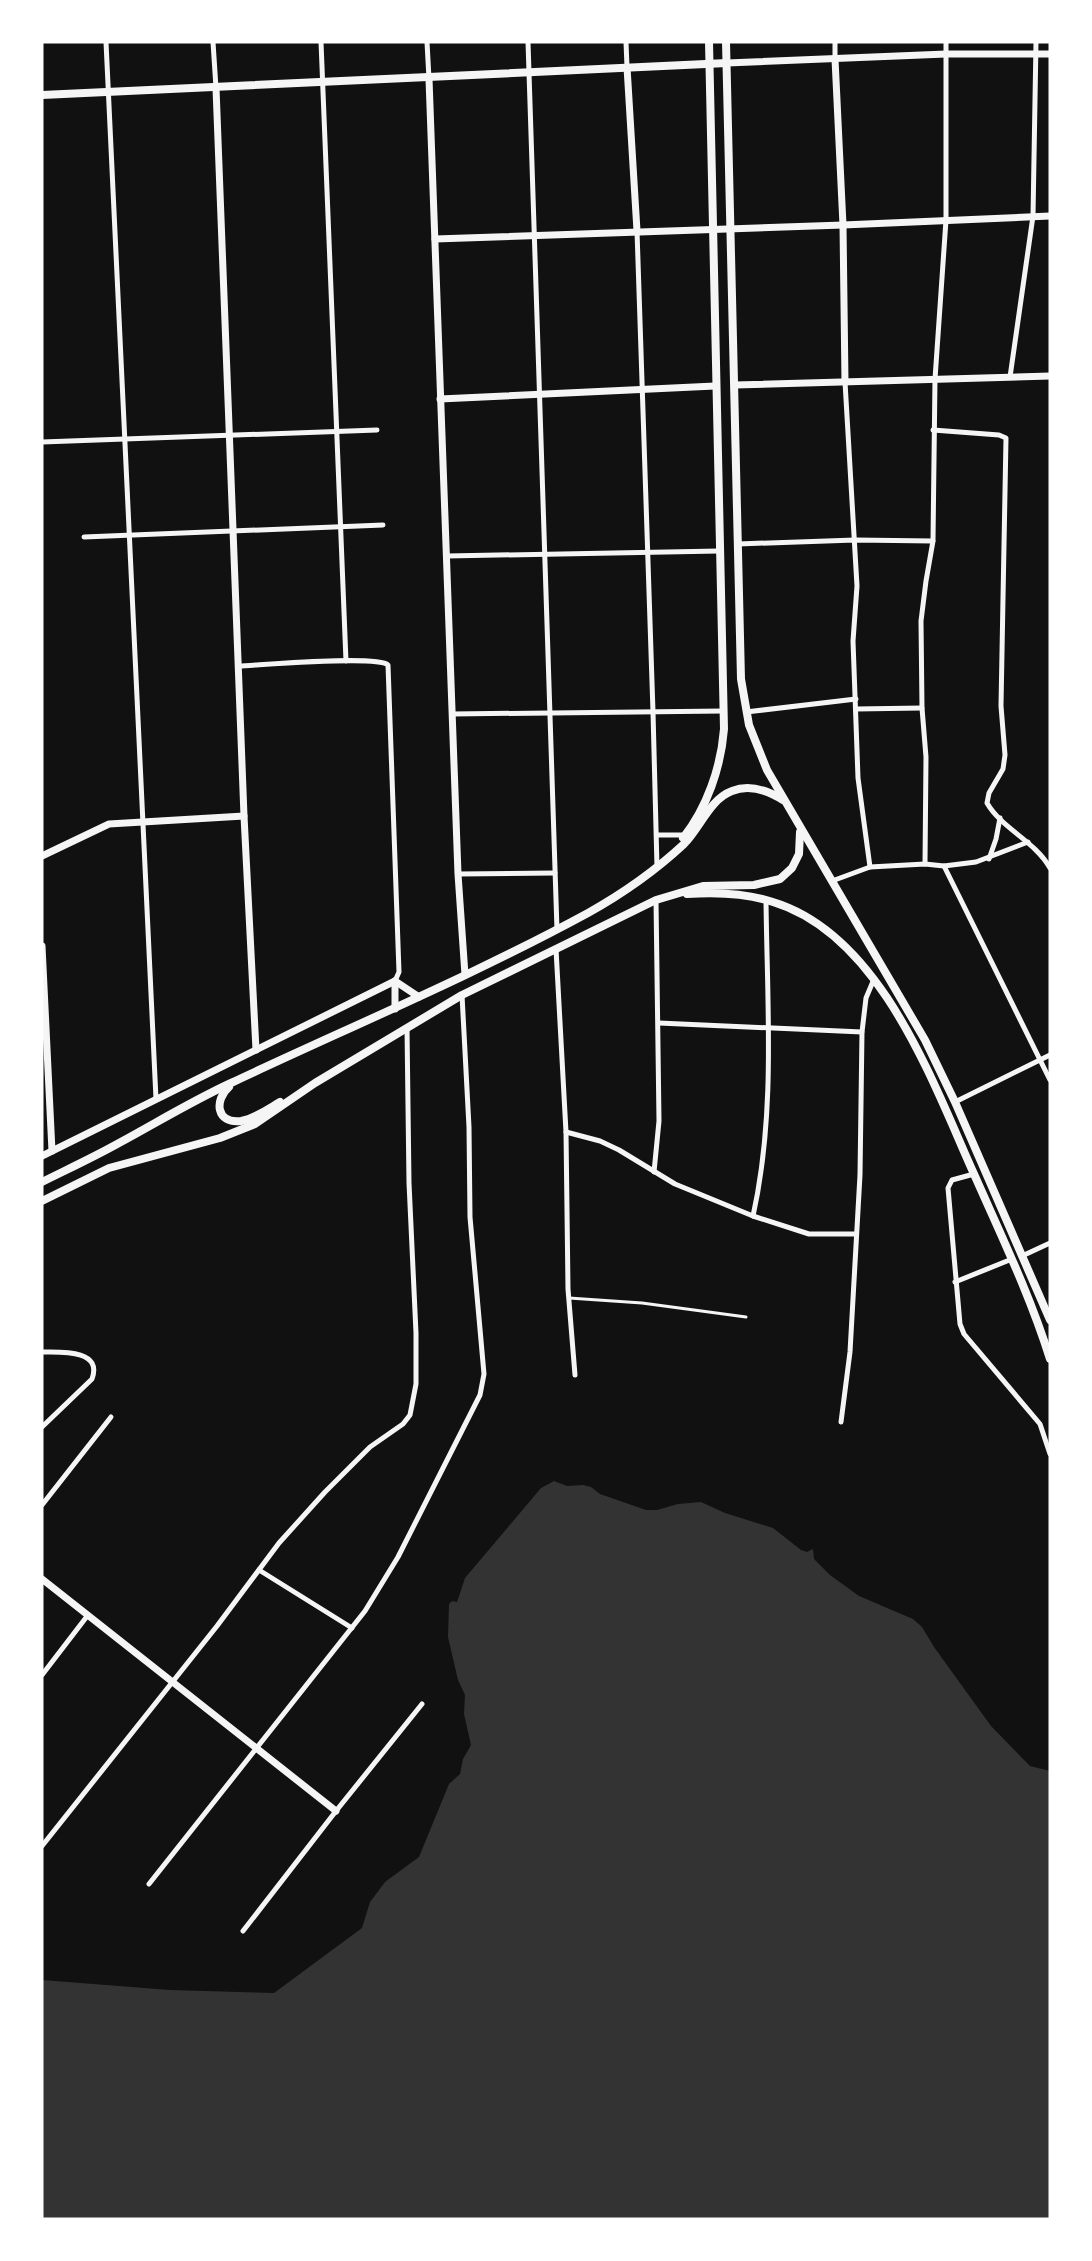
<svg xmlns="http://www.w3.org/2000/svg" width="1092" height="2261" font-family="Montserrat,sans-serif">
  <style>
    .water { fill: #333 }
    .lines { fill: none; stroke-linecap: round; stroke-linejoin: round }
    .service { stroke: #f5f5f5; stroke-width: 3 }
    .minor { stroke: #f5f5f5; stroke-width: 5 }
    .tertiary { stroke: #f5f5f5; stroke-width: 7 }
    .secondary { stroke: #f5f5f5; stroke-width: 8 }
    .primary { stroke: #f5f5f5; stroke-width: 8 }
  </style>
  <rect width="100%" height="100%" fill="#111"/>
  <polygon class="water" points="554,1481 567,1486 583,1485 591,1487 600,1494 646,1510 657,1510 678,1504 701,1502 725,1513 773,1528 801,1550 807,1552 813,1549 814,1559 830,1575 859,1596 913,1619 922,1627 934,1647 991,1726 1030,1766 1050,1771 1050,2219 42,2219 42,1980 170,1990 274,1993 362,1928 370,1902 385,1882 419,1857 449,1784 460,1774 463,1759 471,1745 464,1714 465,1695 458,1680 448,1637 449,1604 452,1601 457,1602 465,1578 541,1488"/>
  <g class="lines">
    <polyline class="service" points="569,1298 642,1303 746,1317"/>
    <g class="minor">
      <polyline points="106,42 156,1099"/>
      <polyline points="213,42 216,88"/>
      <polyline points="321,42 346,661"/>
      <polyline points="427,42 429,79"/>
      <polyline points="528,42 557,930"/>
      <polyline points="626,42 627,67"/>
      <polyline points="835,59 835,42"/>
      <polyline points="637,231 653,712 657,867"/>
      <polyline points="1010,377 1033,216 1036,42"/>
      <polyline points="845,382 857,586 853,641 858,778 870,867"/>
      <path d="M 933,430 L 999,435 L 1006,438 L 1001,706 L 1005,755 L 1003,769 L 989,793 L 987,803 C 1002,829 1035,841 1050,868"/>
      <polyline points="42,442 377,430"/>
      <polyline points="84,537 383,525"/>
      <polyline points="738,544 855,540 933,541"/>
      <polyline points="447,556 719,551"/>
      <path d="M 239,666 C 262,665 377,655 388,665 L 399,972 L 395,981"/>
      <polyline points="856,709 922,708"/>
      <polyline points="746,712 856,699"/>
      <polyline points="452,714 723,711"/>
      <polyline points="657,835 685,835"/>
      <polyline points="989,859 996,839 1000,818"/>
      <polyline points="925,864 926,757 922,708 921,621 926,581 933,541 935,379 946,220 946,42"/>
      <polyline points="944,866 1050,1080"/>
      <polyline points="458,874 555,873"/>
      <polyline points="832,881 870,867 925,864 944,866 976,862 1028,842"/>
      <polyline points="556,949 566,1132 568,1289 575,1375"/>
      <polyline points="659,1023 862,1032"/>
      <polyline points="955,1102 1050,1055"/>
      <polyline points="566,1132 600,1141 619,1150 675,1184 753,1216 809,1234 856,1234"/>
      <polyline points="654,1172 659,1121 656,900"/>
      <polyline points="974,1174 952,1180 948,1188 960,1324 964,1334 1040,1424 1050,1454"/>
      <path d="M 753,1216 C 776,1113 767,1004 766,900"/>
      <polyline points="1022,1256 1050,1243"/>
      <polyline points="955,1282 1012,1259"/>
      <path d="M 42,1352 C 60,1352 103,1349 92,1379 L 42,1427"/>
      <polyline points="841,1422 850,1352 860,1175 862,1032 866,998 874,979"/>
      <polyline points="42,1505 111,1417"/>
      <polyline points="259,1570 352,1628"/>
      <polyline points="42,1675 88,1615"/>
      <polyline points="42,1846 217,1626 279,1543 325,1492 370,1447 403,1424 410,1415 416,1384 416,1333 409,1183 407,1028"/>
      <polyline points="149,1884 365,1611 398,1557 480,1395 484,1374 470,1217 469,1127 462,995"/>
      <polyline points="243,1931 336,1811 422,1704"/>
    </g>
    <g class="tertiary">
      <polyline points="835,59 843,225 845,382"/>
      <polyline points="727,63 946,54 1050,54"/>
      <polyline points="627,67 637,231"/>
      <polyline points="429,79 458,874 465,975"/>
      <polyline points="216,88 244,816 256,1050"/>
      <polyline points="435,239 843,225 1050,216"/>
      <polyline points="735,385 1050,376"/>
      <polyline points="440,399 715,386"/>
      <polyline points="42,856 109,824 244,816"/>
      <polyline points="42,946 52,1151"/>
      <polyline points="395,981 419,997"/>
      <polyline points="395,1009 395,981"/>
      <polyline points="42,1156 395,981"/>
      <polyline points="42,1579 336,1811"/>
    </g>
    <polyline class="secondary" points="42,95 727,63"/>
    <g class="primary">
      <polyline points="726,42 741,679 749,725 767,770 925,1040 955,1102 1050,1320"/>
      <path d="M 683,838 C 707,808 721,767 724,729 L 709,42"/>
      <path d="M 687,894 C 716,892 746,893 773,902 C 881,935 932,1081 974,1174 C 1001,1235 1030,1295 1050,1359"/>
      <path d="M 229,1087 C 214,1100 216,1124 241,1121 C 254,1119 268,1109 280,1102"/>
      <path d="M 42,1182 C 68,1169 94,1157 119,1143 C 156,1123 192,1101 231,1083 C 350,1027 472,976 588,913 C 622,894 655,871 684,844 C 700,828 710,799 732,791 C 750,784 767,790 783,800"/>
      <polyline points="42,1201 109,1168 220,1138 255,1124 315,1083 462,995 656,900 703,886 754,885 780,879 792,868 799,854 800,832"/>
    </g>
  </g>
  <rect width="1092" height="2261" fill="none" stroke="#ffffff" stroke-width="87"/>
</svg>
